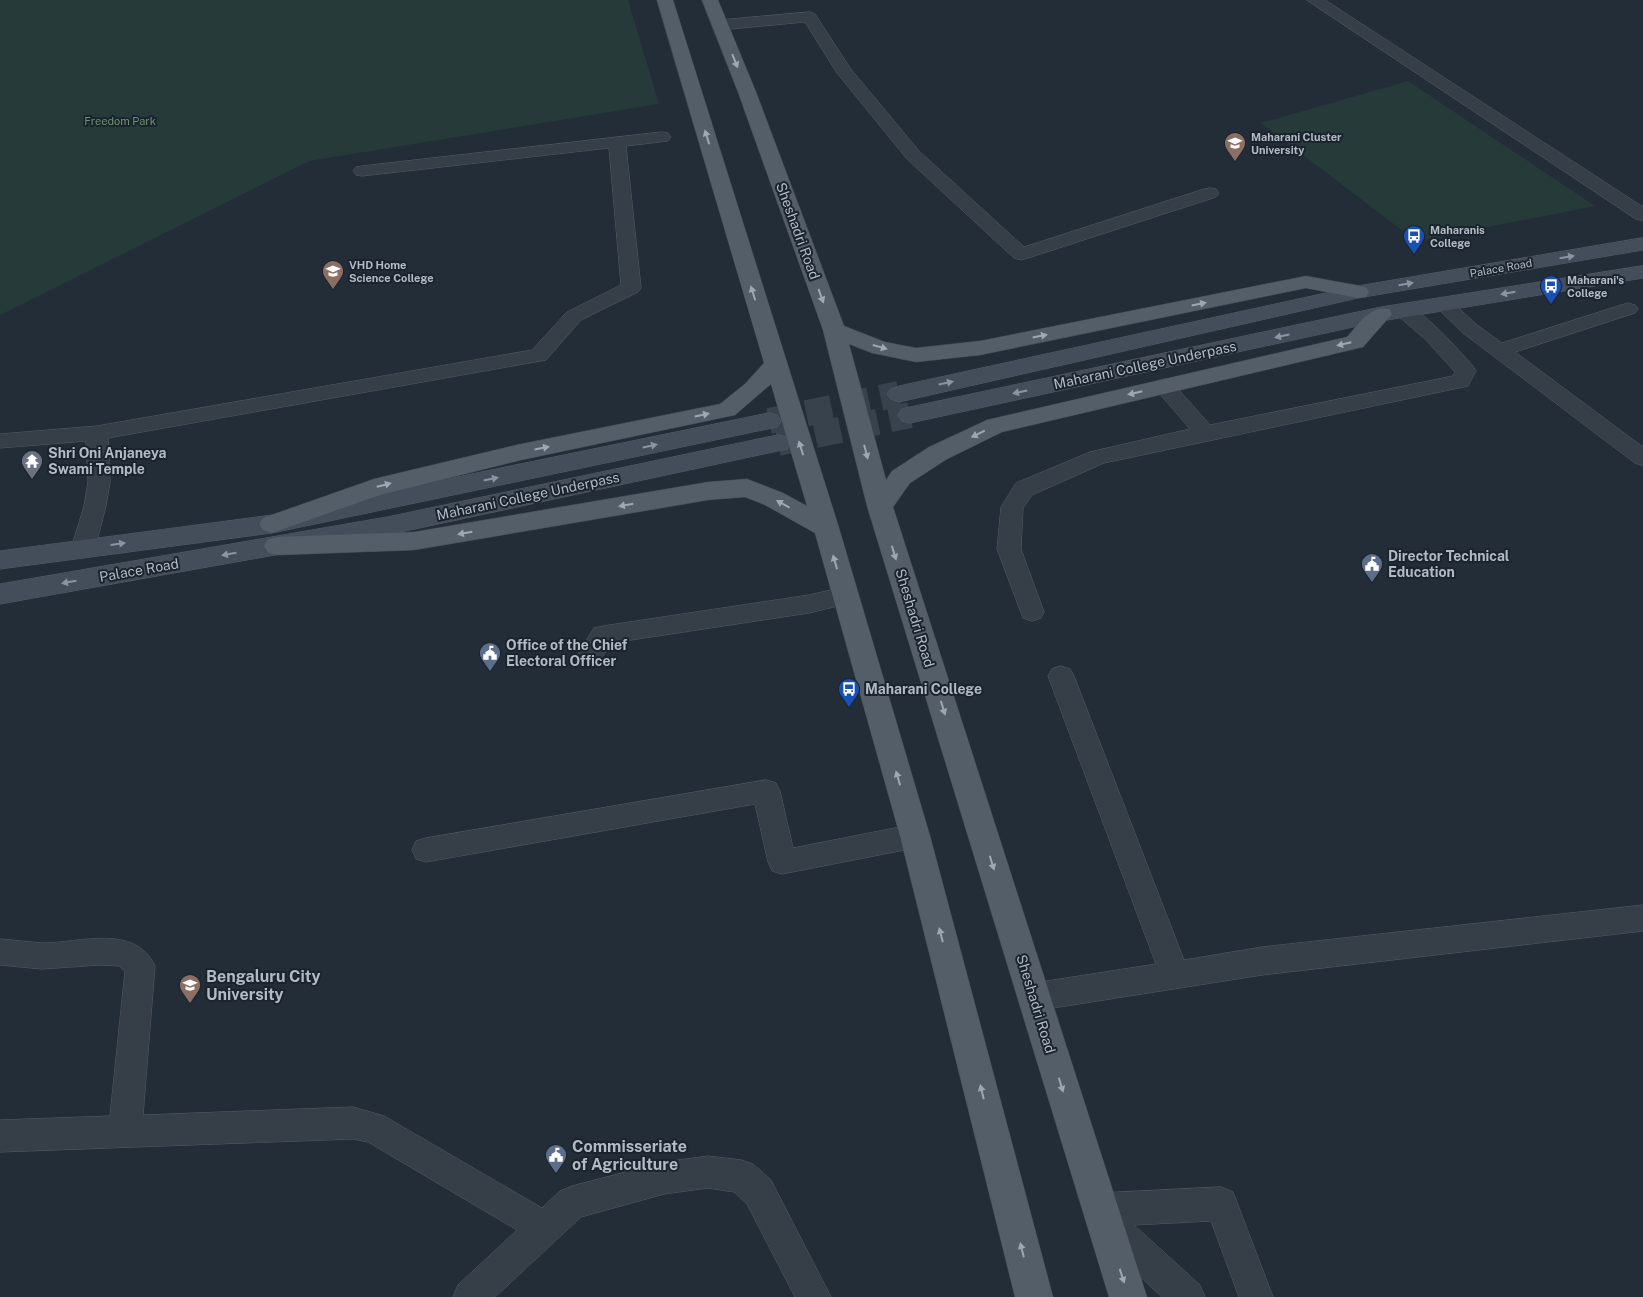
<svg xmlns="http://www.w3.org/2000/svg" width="1643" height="1297" font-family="'Public Sans',sans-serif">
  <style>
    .green { fill: #263a3a }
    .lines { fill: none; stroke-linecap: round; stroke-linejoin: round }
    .secondary-tunnel { stroke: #38424d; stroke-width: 26; stroke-dasharray: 26 12; stroke-linecap: butt }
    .lane-casing { stroke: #545d66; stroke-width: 1 }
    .secondary-casing { stroke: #545d66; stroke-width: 1 }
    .primary-casing { stroke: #3f4852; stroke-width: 1 }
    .lane { fill: #363f48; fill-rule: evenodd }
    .secondary { fill: #444e5b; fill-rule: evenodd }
    .primary { fill: #545e68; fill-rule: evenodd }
    .oneway { fill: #9ea8b2 }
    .oneway2 { fill: #8b94a0 }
    .labels { text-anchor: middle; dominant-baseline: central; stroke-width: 4; stroke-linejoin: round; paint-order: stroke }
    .far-park-label { font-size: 11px; fill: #6a9471; stroke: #1b242d }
    .far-poi-label { font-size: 11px; font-weight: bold; fill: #b1bac5; stroke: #1b242d; text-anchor: start }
    .far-street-label { font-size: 11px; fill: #b1bac5; stroke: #1b242d }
    .street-label { font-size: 14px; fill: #b1bac5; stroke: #1b242d }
    .poi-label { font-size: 14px; font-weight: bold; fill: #b1bac5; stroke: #1b242d; text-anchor: start }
    .near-poi-label { font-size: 16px; font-weight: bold; fill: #b1bac5; stroke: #1b242d; text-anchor: start }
  </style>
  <rect width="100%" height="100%" fill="#232d38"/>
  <g class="green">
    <polygon points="0,0 628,0 659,104 309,161 0,315"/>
    <polygon points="1408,81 1595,206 1416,241 1261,123"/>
  </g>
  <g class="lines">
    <g class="secondary-tunnel">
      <polyline points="769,421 899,394"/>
      <polyline points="778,443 910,415"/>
    </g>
    <g class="lane-casing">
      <g id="lane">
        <polygon points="1307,0 1325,0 1643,207 1643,221 1636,219"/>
        <polygon points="810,12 815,14 850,68 919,151 1024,247 1204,189 1210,188 1216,189 1219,193 1216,197 1028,258 1021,260 1014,258 907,159 837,73 805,22 720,30 714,28 712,25 714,22 720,20"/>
        <polygon points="662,132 668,133 671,137 668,141 626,146 641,288 638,292 581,320 546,360 108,438 110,482 106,506 95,549 91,555 83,557 75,555 71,549 84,506 88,482 86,441 0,448 0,434 97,426 532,350 567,312 621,285 609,148 362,176 356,175 353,171 356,167 362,166"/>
        <polygon points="1443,298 1450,300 1477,325 1502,343 1621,305 1628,303 1635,305 1638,309 1635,313 1515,352 1643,447 1643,466 1635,463 1463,333 1433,304 1436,300"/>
        <path d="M 1404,305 C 1425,310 1458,350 1473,366 L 1476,371 L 1468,386 L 1104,463 L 1032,495 L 1023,508 L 1021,549 L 1044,612 L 1041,618 L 1032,621 L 1023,618 L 997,549 L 1001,507 L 1016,483 L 1090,452 L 1190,429 L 1153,386 L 1157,381 L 1164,379 L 1171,381 L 1210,425 L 1453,376 L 1455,372 L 1426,340 L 1397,315 L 1394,311 L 1397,307 Z"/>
        <path d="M 845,587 L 854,590 L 857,596 L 854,602 L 809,613 L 611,643 C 602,657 600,668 581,662 L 577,655 L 594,628 L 603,626 L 809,595 Z"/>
        <polygon points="1061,666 1070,669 1074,676 1184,960 1262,947 1643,905 1643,931 1262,975 1034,1011 1023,1007 1019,997 1023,987 1034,983 1156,964 1048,676 1052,669"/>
        <polygon points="766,780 776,783 780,791 793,848 915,824 925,828 929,836 925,844 915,848 782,874 772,871 768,862 755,804 426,862 416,859 412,850 416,841 426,838"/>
        <path d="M 0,939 C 14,940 28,942 43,943 C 80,943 135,923 155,966 L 143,1115 L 353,1107 L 384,1116 L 542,1208 L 560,1191 L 572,1186 L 664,1162 L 708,1156 L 741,1160 L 753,1164 L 771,1180 L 831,1297 L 795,1297 L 747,1204 L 734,1192 L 708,1188 L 664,1194 L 581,1217 L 495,1297 L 453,1297 L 458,1285 L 517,1230 L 368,1142 L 353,1139 L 0,1152 L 0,1120 L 110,1116 L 125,971 L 119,966 L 99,965 L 42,969 L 0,965 Z"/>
        <polygon points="1221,1187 1233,1192 1273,1297 1239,1297 1211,1221 1134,1225 1200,1285 1205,1297 1162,1297 1093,1233 1084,1210 1089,1198 1101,1193"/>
      </g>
    </g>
    <g class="secondary-casing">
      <g id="secondary">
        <polygon points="1643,238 1643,250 1358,298 899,402 891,399 887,394 891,389 899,386 1358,286"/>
        <polygon points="1643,266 1643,278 1381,321 910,423 902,421 898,415 902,409 910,407 1381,307"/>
        <polygon points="769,413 777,415 781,421 777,427 272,533 0,569 0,551 272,515"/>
        <polygon points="778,435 787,437 790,443 787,449 387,535 0,604 0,584 387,517"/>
      </g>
    </g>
    <g class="primary-casing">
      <g id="primary">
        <polygon points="657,0 673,0 839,528 930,836 1053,1297 1015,1297 900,836 815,533 765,505 745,497 708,500 414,550 277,555 268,553 264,546 268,539 277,537 414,532 708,482 747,479 783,493 807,506 771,384 735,415 521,460 380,495 272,533 263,530 259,524 263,518 374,479 521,444 720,404 745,384 764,363"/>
        <path d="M 702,0 L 718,0 L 756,92 L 844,326 L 885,342 L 916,348 L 980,341 L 1306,276 L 1366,287 L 1369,292 L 1366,297 L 1358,298 L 1306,288 L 980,355 L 916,362 L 872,353 L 849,344 L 886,480 L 892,471 L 929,447 L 987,420 L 1347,337 C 1359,324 1370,305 1389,309 L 1392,314 L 1363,347 L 1002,432 L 947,459 L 910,483 L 893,507 L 1147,1297 L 1109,1297 L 867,506 L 823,330 L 738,92 Z"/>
      </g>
    </g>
    <use href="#lane" class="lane"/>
    <use href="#secondary" class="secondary"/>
    <use href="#primary" class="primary"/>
  </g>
  <defs><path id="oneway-solid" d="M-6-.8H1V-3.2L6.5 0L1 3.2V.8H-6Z" transform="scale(1.25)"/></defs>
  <g class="oneway">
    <use href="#oneway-solid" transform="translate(735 61) rotate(68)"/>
    <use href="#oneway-solid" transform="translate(707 137) rotate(-107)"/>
    <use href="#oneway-solid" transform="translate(753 293) rotate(-107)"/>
    <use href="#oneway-solid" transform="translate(821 296) rotate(70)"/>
    <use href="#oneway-solid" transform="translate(1199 304) rotate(-11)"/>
    <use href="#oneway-solid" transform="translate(1040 336) rotate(-11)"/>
    <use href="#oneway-solid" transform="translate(1344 344) rotate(167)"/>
    <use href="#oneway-solid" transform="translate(880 347) rotate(16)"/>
    <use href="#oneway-solid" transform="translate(1135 393) rotate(167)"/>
    <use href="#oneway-solid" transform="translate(702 415) rotate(-12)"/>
    <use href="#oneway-solid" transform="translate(978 434) rotate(154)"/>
    <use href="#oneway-solid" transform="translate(542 448) rotate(-11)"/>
    <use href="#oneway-solid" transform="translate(801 448) rotate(-107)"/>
    <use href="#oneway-solid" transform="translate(866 452) rotate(75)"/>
    <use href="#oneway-solid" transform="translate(384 485) rotate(-14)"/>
    <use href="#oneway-solid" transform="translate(783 504) rotate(-151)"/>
    <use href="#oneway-solid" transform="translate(626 505) rotate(170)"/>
    <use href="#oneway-solid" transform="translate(465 533) rotate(170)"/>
    <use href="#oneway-solid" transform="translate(894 553) rotate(73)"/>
    <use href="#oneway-solid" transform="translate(835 562) rotate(-106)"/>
    <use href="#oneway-solid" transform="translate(943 708) rotate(73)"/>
    <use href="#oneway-solid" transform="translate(898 778) rotate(-106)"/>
    <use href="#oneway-solid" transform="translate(992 863) rotate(73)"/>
    <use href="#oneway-solid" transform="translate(941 935) rotate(-104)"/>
    <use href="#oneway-solid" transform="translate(1061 1085) rotate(73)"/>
    <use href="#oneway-solid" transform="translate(982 1092) rotate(-104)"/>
    <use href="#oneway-solid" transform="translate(1022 1250) rotate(-104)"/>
    <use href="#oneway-solid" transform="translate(1122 1276) rotate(72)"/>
  </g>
  <g class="oneway2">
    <use href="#oneway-solid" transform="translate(1567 257) rotate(-9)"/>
    <use href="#oneway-solid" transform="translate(1406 284) rotate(-10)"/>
    <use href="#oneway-solid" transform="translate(1508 293) rotate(170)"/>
    <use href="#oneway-solid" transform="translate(1282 336) rotate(168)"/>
    <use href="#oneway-solid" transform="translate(946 383) rotate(-12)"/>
    <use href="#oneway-solid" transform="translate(1020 392) rotate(168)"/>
    <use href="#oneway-solid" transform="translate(650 446) rotate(-12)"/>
    <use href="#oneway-solid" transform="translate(491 479) rotate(-12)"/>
    <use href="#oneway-solid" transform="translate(118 544) rotate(-8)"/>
    <use href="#oneway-solid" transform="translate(229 554) rotate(170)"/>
    <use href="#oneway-solid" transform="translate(69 582) rotate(170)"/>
  </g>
  <defs>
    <g id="university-pin" transform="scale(1.125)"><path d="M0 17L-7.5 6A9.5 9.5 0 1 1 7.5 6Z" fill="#8d6e63" stroke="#1b242d"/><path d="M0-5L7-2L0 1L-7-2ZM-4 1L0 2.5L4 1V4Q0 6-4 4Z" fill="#fff"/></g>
    <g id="bus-pin" transform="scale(1.125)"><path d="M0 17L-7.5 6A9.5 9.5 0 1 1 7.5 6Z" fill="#1a4fb4" stroke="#1b242d"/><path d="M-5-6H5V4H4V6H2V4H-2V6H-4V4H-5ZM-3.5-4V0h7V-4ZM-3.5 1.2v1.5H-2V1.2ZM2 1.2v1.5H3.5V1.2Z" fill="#fff"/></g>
    <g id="temple-pin" transform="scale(1.125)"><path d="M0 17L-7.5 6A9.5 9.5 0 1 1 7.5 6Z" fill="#6b7280" stroke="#1b242d"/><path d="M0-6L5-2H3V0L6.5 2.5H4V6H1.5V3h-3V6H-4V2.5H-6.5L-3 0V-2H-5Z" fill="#fff"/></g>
    <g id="civic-pin" transform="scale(1.125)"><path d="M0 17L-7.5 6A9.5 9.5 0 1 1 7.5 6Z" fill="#5c6f8a" stroke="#1b242d"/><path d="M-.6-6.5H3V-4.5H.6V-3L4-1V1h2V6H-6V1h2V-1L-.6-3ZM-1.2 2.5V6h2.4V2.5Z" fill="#fff"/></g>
  </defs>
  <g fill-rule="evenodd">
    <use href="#university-pin" x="1235" y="143"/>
    <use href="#bus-pin" x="1414" y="236"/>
    <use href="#university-pin" x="333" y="271"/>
    <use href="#bus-pin" x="1551" y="286"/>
    <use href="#temple-pin" x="32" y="461"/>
    <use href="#civic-pin" x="1372" y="564"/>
    <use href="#civic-pin" x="490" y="653"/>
    <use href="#bus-pin" x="849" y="689"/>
    <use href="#university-pin" x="190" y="985"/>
    <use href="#civic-pin" x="556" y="1155"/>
  </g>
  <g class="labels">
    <g class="far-park-label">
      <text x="120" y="121">Freedom Park</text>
    </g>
    <g class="far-poi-label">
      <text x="1251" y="137">Maharani Cluster<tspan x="1251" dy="13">University</tspan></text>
      <text x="1430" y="230">Maharanis<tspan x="1430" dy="13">College</tspan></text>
      <text x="349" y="265">VHD Home<tspan x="349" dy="13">Science College</tspan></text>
      <text x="1567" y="280">Maharani's<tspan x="1567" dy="13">College</tspan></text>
    </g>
    <g class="far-street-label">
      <text transform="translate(1501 268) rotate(-10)">Palace Road</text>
    </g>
    <g class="street-label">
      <text transform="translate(798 231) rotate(70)">Sheshadri Road</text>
      <text transform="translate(1145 365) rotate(-12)">Maharani College Underpass</text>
      <text transform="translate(528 496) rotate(-12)">Maharani College Underpass</text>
      <text transform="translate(139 570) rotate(-10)">Palace Road</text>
      <text transform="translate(915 618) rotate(73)">Sheshadri Road</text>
      <text transform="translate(1036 1004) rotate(73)">Sheshadri Road</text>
    </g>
    <g class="poi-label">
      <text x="48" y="453">Shri Oni Anjaneya<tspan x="48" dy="16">Swami Temple</tspan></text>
      <text x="1388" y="556">Director Technical<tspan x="1388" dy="16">Education</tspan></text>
      <text x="506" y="645">Office of the Chief<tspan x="506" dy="16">Electoral Officer</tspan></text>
      <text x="865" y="689">Maharani College</text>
    </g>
    <g class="near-poi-label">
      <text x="206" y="976">Bengaluru City<tspan x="206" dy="18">University</tspan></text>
      <text x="572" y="1146">Commisseriate<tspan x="572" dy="18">of Agriculture</tspan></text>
    </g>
  </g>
</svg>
